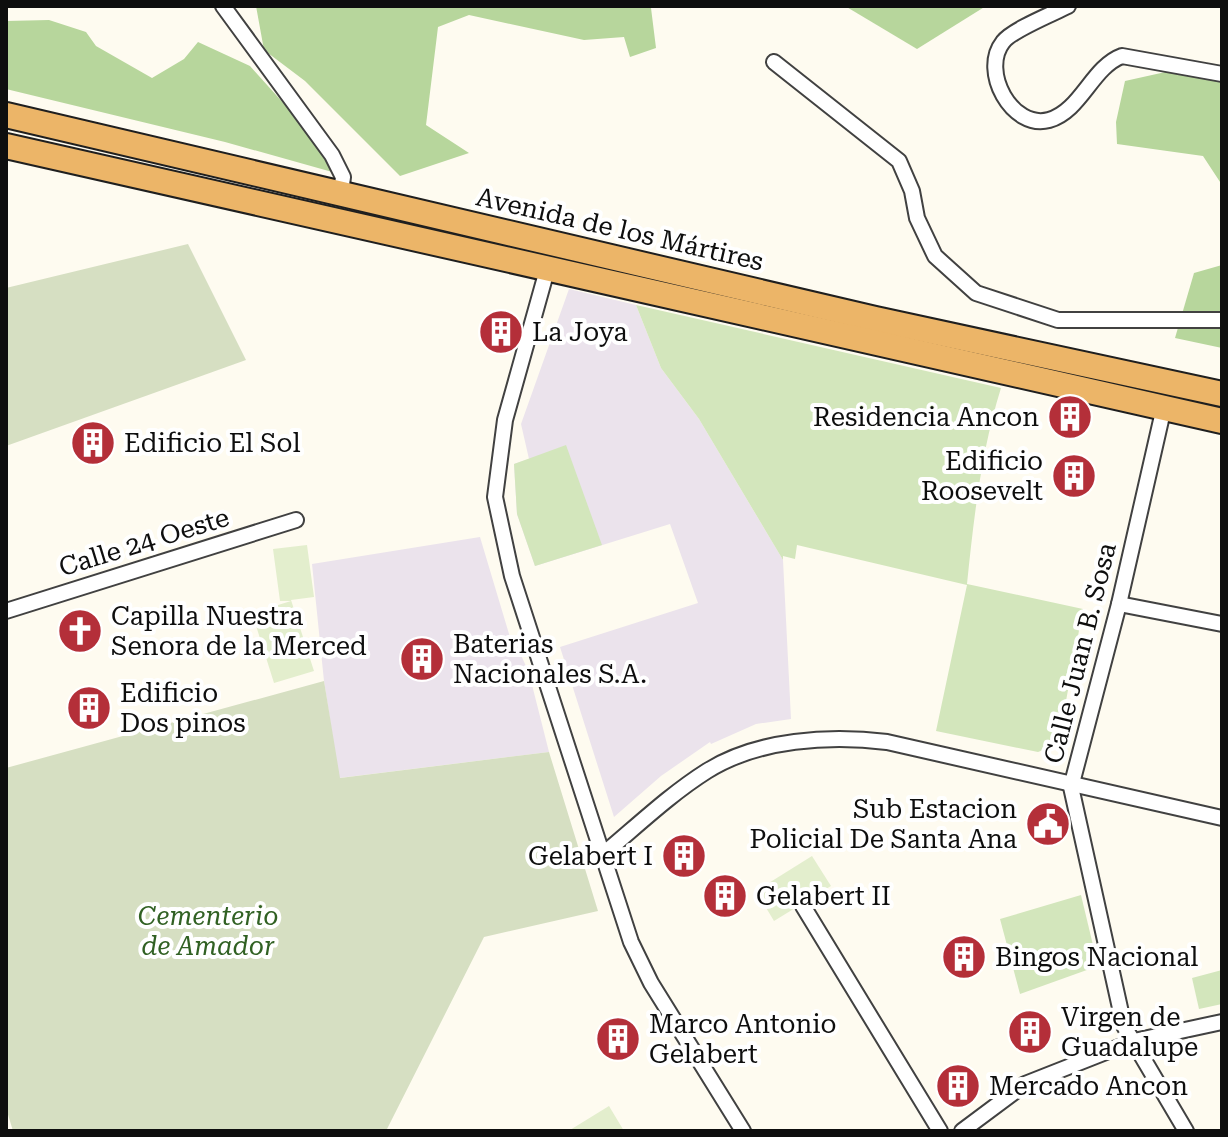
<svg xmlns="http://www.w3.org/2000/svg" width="1228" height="1137" font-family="'Roboto Serif',serif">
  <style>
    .industrial { fill: #ebe3ec }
    .green { fill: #d3e6bc }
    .forest { fill: #b7d69c }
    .cemetery { fill: #d6dfc2 }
    .pitch { fill: #e3eecd }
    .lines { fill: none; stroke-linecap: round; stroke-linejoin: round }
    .minor-casing { stroke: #414141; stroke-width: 18 }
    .trunk-casing { stroke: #1f1f1f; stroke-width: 28 }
    .minor { stroke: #fff; stroke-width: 14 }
    .trunk { stroke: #ecb568; stroke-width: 24 }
    .labels { text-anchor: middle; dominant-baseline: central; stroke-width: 8; stroke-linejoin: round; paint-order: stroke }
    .street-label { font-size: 26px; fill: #0e0e0e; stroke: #fff }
    .poi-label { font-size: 26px; fill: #0e0e0e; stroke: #fff; text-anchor: start }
    .park-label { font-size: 26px; font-style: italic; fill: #316123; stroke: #fff }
  </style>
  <rect width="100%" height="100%" fill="#fefbf0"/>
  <g class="industrial">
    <polygon points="569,289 636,305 661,368 699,419 783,560 791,719 756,724 711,744 710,742 661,776 614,817 560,647 698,603 670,524 535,566 517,514 514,464 529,459 521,424"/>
    <polygon points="480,537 512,644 517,646 529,673 549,752 339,778 324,681 312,564"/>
  </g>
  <g class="green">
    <path d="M 636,305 L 1001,388 C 981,452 974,517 967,584 L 1083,609 L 1058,744 L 1038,752 L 936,731 L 967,585 L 797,545 L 795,559 L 783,556 L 783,560 L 699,419 L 661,368 Z"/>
    <polygon points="566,445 602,545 535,566 517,514 514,464"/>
    <polygon points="1081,895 1098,966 1020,994 1000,919"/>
    <polygon points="1222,970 1222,1004 1199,1009 1192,978"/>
  </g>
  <g class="forest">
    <polygon points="256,6 656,6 651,8 656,48 630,57 624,37 584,40 469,15 438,27 426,125 469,153 400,176 305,81 264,50"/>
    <polygon points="845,6 986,6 917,49"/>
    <polygon points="49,20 86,32 96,46 152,78 184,59 198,42 250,66 350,177 225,142 6,89 6,21"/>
    <polygon points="1188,67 1222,72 1222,185 1203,156 1117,144 1116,122 1125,81"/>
    <polygon points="1222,265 1222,348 1175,338 1194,273"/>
  </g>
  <g class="cemetery">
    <polygon points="188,244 246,360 6,446 6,288"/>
    <polygon points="324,681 340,778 549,752 598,911 484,937 386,1131 13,1131 6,1108 6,768"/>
  </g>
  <g class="pitch">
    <polygon points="307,545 314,597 291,600 314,671 274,683 252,613 291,601 280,601 273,549"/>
    <polygon points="812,856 831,886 774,921 756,891"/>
    <polygon points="609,1106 624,1131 571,1131 570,1130"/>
  </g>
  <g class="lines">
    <g class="minor-casing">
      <g id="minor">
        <polyline points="223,6 332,155 343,177 341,192"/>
        <path d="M 1068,6 C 1052,14 1012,30 1003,42 C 980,71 1012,130 1049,120 C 1081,111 1092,67 1122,56 L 1222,74"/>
        <polyline points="774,62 899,161 912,191 917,218 935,256 976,293 1058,320 1222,320"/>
        <polyline points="547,270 505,420 495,497 512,576 631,942 651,983 743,1131"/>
        <polyline points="1164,407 1119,604 1071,787 1124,1026 1186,1131"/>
        <polyline points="1119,604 1222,624"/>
        <polyline points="6,611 296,520"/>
        <path d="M 601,856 C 636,827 669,795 707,771 C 758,739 830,735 887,742 L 1222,818"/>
        <polyline points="803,906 940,1131"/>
        <polyline points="962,1131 1025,1084 1134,1041 1222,1022"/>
      </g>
    </g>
    <g class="trunk-casing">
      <g id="trunk">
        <polyline points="6,115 875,319 1222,394"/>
        <polyline points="6,146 1222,421"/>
      </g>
    </g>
    <use href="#minor" class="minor"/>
    <use href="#trunk" class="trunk"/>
  </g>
  <defs>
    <g id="building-disc" transform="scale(2.3)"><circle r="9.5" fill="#b42f39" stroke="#fff"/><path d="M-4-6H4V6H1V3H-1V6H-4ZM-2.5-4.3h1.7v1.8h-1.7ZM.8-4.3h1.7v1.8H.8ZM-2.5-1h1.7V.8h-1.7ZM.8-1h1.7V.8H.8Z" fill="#fff"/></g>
    <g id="church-disc" transform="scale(2.3)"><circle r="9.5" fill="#b42f39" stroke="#fff"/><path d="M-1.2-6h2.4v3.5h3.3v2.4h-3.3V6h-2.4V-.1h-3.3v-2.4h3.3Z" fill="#fff"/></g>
    <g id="civic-disc" transform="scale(2.3)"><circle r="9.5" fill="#b42f39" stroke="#fff"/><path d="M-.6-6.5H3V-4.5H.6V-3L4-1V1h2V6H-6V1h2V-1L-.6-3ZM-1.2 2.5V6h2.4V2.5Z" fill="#fff"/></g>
  </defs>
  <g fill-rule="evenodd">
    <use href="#building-disc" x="501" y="332"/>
    <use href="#building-disc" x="1070" y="417"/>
    <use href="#building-disc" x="93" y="443"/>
    <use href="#building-disc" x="1074" y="476"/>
    <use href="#church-disc" x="80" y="631"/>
    <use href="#building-disc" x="422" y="659"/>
    <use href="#building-disc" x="89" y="708"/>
    <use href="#civic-disc" x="1048" y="824"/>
    <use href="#building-disc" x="684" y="856"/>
    <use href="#building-disc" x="725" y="896"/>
    <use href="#building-disc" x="964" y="957"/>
    <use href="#building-disc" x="1030" y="1032"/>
    <use href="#building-disc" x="618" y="1039"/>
    <use href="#building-disc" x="958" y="1086"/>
  </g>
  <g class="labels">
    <g class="street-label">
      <text transform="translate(620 229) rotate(13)">Avenida de los Mártires</text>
      <text transform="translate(144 542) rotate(-17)">Calle 24 Oeste</text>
      <text transform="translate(1080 653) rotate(-76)">Calle Juan B. Sosa</text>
    </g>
    <g class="poi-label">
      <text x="532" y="332">La Joya</text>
      <text x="1039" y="417" text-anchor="end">Residencia Ancon</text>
      <text x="124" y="443">Edificio El Sol</text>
      <text x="1043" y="461" text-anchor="end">Edificio<tspan x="1043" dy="30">Roosevelt</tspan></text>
      <text x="111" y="616">Capilla Nuestra<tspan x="111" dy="30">Senora de la Merced</tspan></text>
      <text x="453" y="644">Baterias<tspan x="453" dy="30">Nacionales S.A.</tspan></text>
      <text x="120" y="693">Edificio<tspan x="120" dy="30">Dos pinos</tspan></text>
      <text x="1017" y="809" text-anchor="end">Sub Estacion<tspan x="1017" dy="30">Policial De Santa Ana</tspan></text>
      <text x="653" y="856" text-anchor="end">Gelabert I</text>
      <text x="756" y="896">Gelabert II</text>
      <text x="995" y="957">Bingos Nacional</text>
      <text x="1061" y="1017">Virgen de<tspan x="1061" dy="30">Guadalupe</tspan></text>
      <text x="649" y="1024">Marco Antonio<tspan x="649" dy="30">Gelabert</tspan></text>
      <text x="989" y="1086">Mercado Ancon</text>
    </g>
    <g class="park-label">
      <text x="208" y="916">Cementerio<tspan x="208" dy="30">de Amador</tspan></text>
    </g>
  </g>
  <rect width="1228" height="1137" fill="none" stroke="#0e0e0e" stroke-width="16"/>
</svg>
